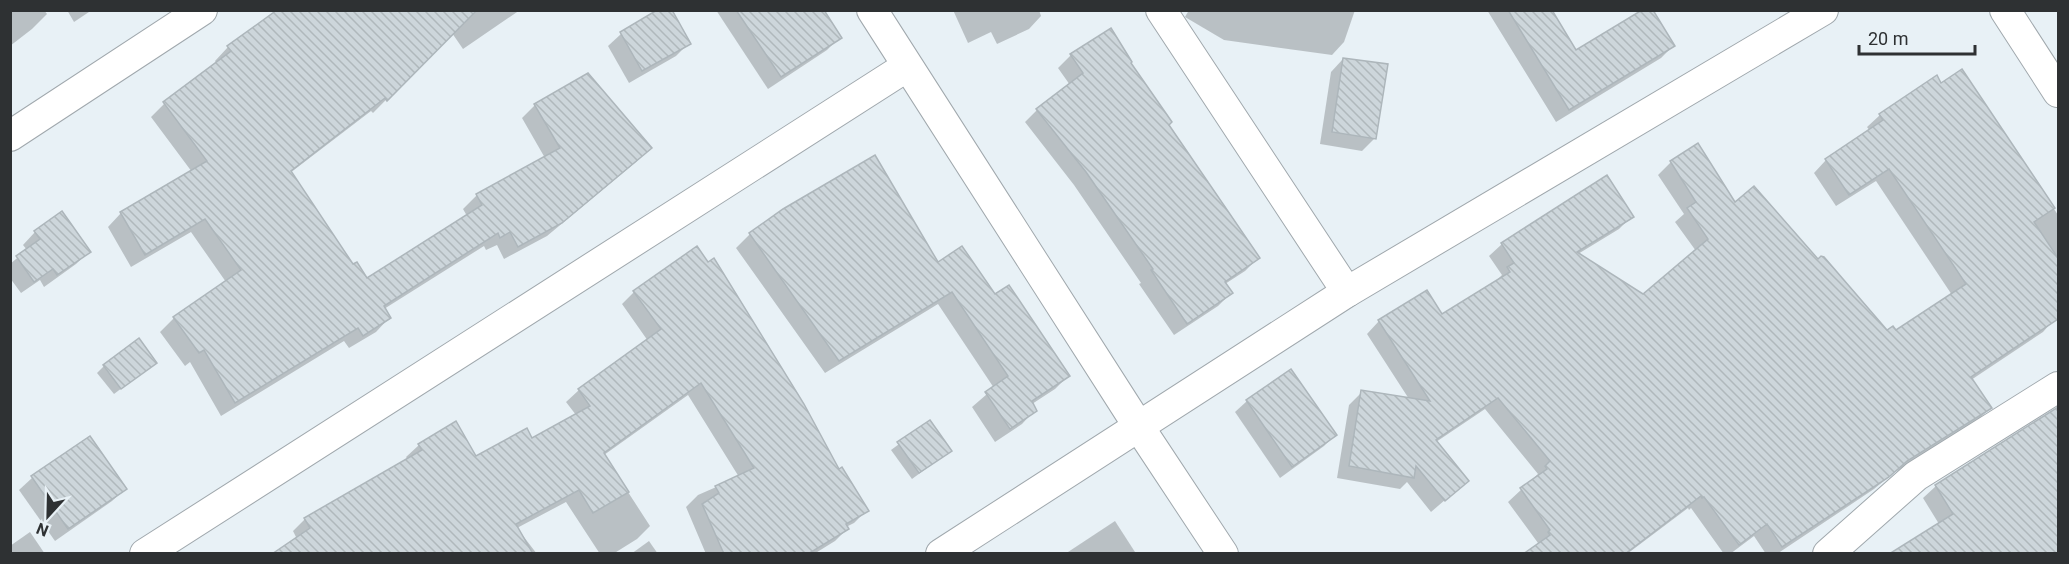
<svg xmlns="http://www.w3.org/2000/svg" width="2069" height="564" font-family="Roboto,sans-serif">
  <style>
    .shadow { fill: #0003 }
    .building { fill: url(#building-back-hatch); stroke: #adb6bb; stroke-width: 1.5 }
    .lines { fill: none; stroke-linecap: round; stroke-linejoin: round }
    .street-casing { stroke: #a0a8ad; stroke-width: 32 }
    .street { stroke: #fff; stroke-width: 30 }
  </style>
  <defs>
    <pattern id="building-back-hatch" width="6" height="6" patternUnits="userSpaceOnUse" patternTransform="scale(1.5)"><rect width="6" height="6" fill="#cdd6db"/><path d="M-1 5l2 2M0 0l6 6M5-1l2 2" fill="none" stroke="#b0b8bc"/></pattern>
  </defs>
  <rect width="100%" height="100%" fill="#e8f1f6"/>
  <g class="shadow">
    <polygon points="10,10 44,10 47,14 32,29 10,46"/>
    <polygon points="67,10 92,10 74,22"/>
    <polygon points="279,10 520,10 463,49 452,33 373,113 371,111 290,173 352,266 366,280 467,216 463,209 477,195 545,158 522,118 535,105 650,148 636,162 547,236 504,259 497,245 486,250 484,246 384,309 389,318 376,332 349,348 344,341 221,416 190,362 185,366 160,332 174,318 226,282 191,232 131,267 108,227 121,213 192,172 151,117 164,104 217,64 215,61 228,47"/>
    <polygon points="660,10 689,43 676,56 629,83 608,46 621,34"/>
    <polygon points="716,10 822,10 840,37 827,50 768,89"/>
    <polygon points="953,10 1039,10 1041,16 1029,29 997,44 991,32 968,43"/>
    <polygon points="1189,10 1355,10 1344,42 1332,55 1224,40 1185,17"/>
    <polygon points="1487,10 1550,10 1575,52 1673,46 1661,58 1556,122"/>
    <polygon points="1071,55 1129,63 1167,125 1258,258 1245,271 1225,284 1231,293 1218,306 1174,335 1139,284 1141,283 1074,185 1025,122 1037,110 1070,85 1058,68"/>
    <polygon points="1343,59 1375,138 1362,151 1320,144 1331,72"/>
    <polygon points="1962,71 2058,215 2058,315 2043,332 1971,380 1990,408 1977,421 1892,474 1874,489 1777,554 1766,554 1754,536 1730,554 1724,554 1691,508 1689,510 1688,508 1627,554 1525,554 1538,543 1508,502 1538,474 1485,409 1436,442 1467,481 1431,512 1407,482 1400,489 1337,478 1349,405 1362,392 1409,399 1367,334 1379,321 1442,316 1496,281 1502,275 1489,256 1502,244 1632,216 1619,229 1578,254 1643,295 1696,251 1675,222 1684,214 1658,175 1671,162 1697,145 1735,204 1818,261 1887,332 1896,332 1952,295 1876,181 1836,206 1814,173 1826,160 1870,131 1867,127 1880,115 1941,85"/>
    <polygon points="784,210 938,264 994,297 1069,375 1055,389 1032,404 1035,410 1022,424 995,442 972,407 994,388 938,304 825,373 736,248 750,234"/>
    <polygon points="35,232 89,251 76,264 44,287 40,280 21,293 10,278 10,264 27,250 23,245"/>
    <polygon points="634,292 838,471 867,510 854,523 846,527 847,529 835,541 814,554 706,554 686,507 698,495 739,477 688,395 604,455 650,526 637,539 613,554 600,554 566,502 517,528 537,554 433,554 297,539 293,531 305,519 408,460 406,457 419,445 455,423 476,458 532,440 576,415 566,402 579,390 648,341 622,304"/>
    <polygon points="155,363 114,394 97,373 104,366"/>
    <polygon points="1247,401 1335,435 1324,446 1280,478 1235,412"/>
    <polygon points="2058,409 2058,554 1892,554 1939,524 1923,498 1936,486"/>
    <polygon points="929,422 950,451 912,479 891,450"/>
    <polygon points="90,438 125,489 112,501 55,541 19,490 32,478"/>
    <polygon points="1115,521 1135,552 1133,554 1065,554"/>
    <polygon points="30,532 45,554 10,554 10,546"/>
    <polygon points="649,541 658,554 631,554"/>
  </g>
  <g class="building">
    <polygon points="277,10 477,10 387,101 385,98 291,171 353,264 357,262 367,278 482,205 476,194 560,148 534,104 588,73 652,148 562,223 518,247 510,232 500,238 498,233 384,306 391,318 363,336 358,328 235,403 204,350 199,353 173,317 241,270 205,219 145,255 120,212 207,161 163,102 231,51 227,46"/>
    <polygon points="657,10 672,10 691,44 642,71 620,32"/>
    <polygon points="736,10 824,10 842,38 781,77"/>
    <polygon points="1508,10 1552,10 1576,50 1642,10 1653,10 1675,46 1569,110"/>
    <polygon points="1111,28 1132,62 1131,63 1172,122 1169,125 1260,258 1225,282 1233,293 1187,324 1151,270 1153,269 1086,172 1036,109 1083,73 1070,54"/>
    <polygon points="1343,58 1388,64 1376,139 1332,132"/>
    <polygon points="1962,69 2055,208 2034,222 2058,258 2058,319 1971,377 1992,408 1907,461 1889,477 1782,547 1767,524 1739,545 1704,497 1702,498 1701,496 1625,554 1523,554 1550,535 1548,532 1550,530 1520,488 1547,469 1545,466 1550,461 1498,398 1436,440 1469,481 1445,501 1416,466 1414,478 1349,466 1361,390 1430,401 1378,320 1427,290 1442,314 1510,272 1507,267 1514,263 1501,243 1607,175 1634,217 1577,252 1643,294 1708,239 1687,208 1696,202 1670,161 1698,143 1735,202 1754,186 1818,259 1821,256 1824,257 1887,330 1893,326 1896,330 1966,284 1889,169 1849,195 1825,159 1883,120 1879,114 1937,75 1941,83"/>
    <polygon points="875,155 938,262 962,246 995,294 1009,285 1070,376 1032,401 1037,411 1010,429 985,392 1008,376 952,292 839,361 749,233 783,209"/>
    <polygon points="62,211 91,252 57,275 53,269 34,282 16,256 40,239 34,231"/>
    <polygon points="697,246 708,262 714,258 804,404 839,469 842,467 869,511 846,524 849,529 808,554 724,554 702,504 719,493 715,486 754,468 701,383 604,453 629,492 593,513 579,490 516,524 533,554 272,554 310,528 304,518 422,450 418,444 456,421 476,456 527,428 532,438 590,406 578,389 661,329 633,291"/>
    <polygon points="139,338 157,363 121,389 103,365"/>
    <polygon points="1291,369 1337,435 1292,467 1246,400"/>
    <polygon points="2058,407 2058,554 1889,554 1953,514 1935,485"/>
    <polygon points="930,420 952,451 919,473 897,442"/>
    <polygon points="90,436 127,489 68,529 31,476"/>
  </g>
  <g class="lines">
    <g class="street-casing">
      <g id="street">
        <polyline points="872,10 1139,427 1223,554"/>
        <polyline points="1161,10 1347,292"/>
        <polyline points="2005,10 2058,92"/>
        <polyline points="10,136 202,10"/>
        <polyline points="145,554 906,67"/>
        <polyline points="941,554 1347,292 1823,10"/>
        <polyline points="1828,554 1916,476 2058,387"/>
      </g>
    </g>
    <use href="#street" class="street"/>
  </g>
  <rect width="2069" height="564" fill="none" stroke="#2e3133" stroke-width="24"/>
  <g transform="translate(48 516) rotate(202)" stroke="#e8f1f6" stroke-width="4.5" paint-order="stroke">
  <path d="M0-4.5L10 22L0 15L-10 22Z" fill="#2e3133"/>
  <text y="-9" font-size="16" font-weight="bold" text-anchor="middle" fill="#2e3133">N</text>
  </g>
  <path d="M1859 45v9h116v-9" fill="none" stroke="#2e3133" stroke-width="3"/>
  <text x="1868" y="45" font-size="18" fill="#2e3133" stroke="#e8f1f6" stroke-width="4.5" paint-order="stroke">20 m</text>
</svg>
